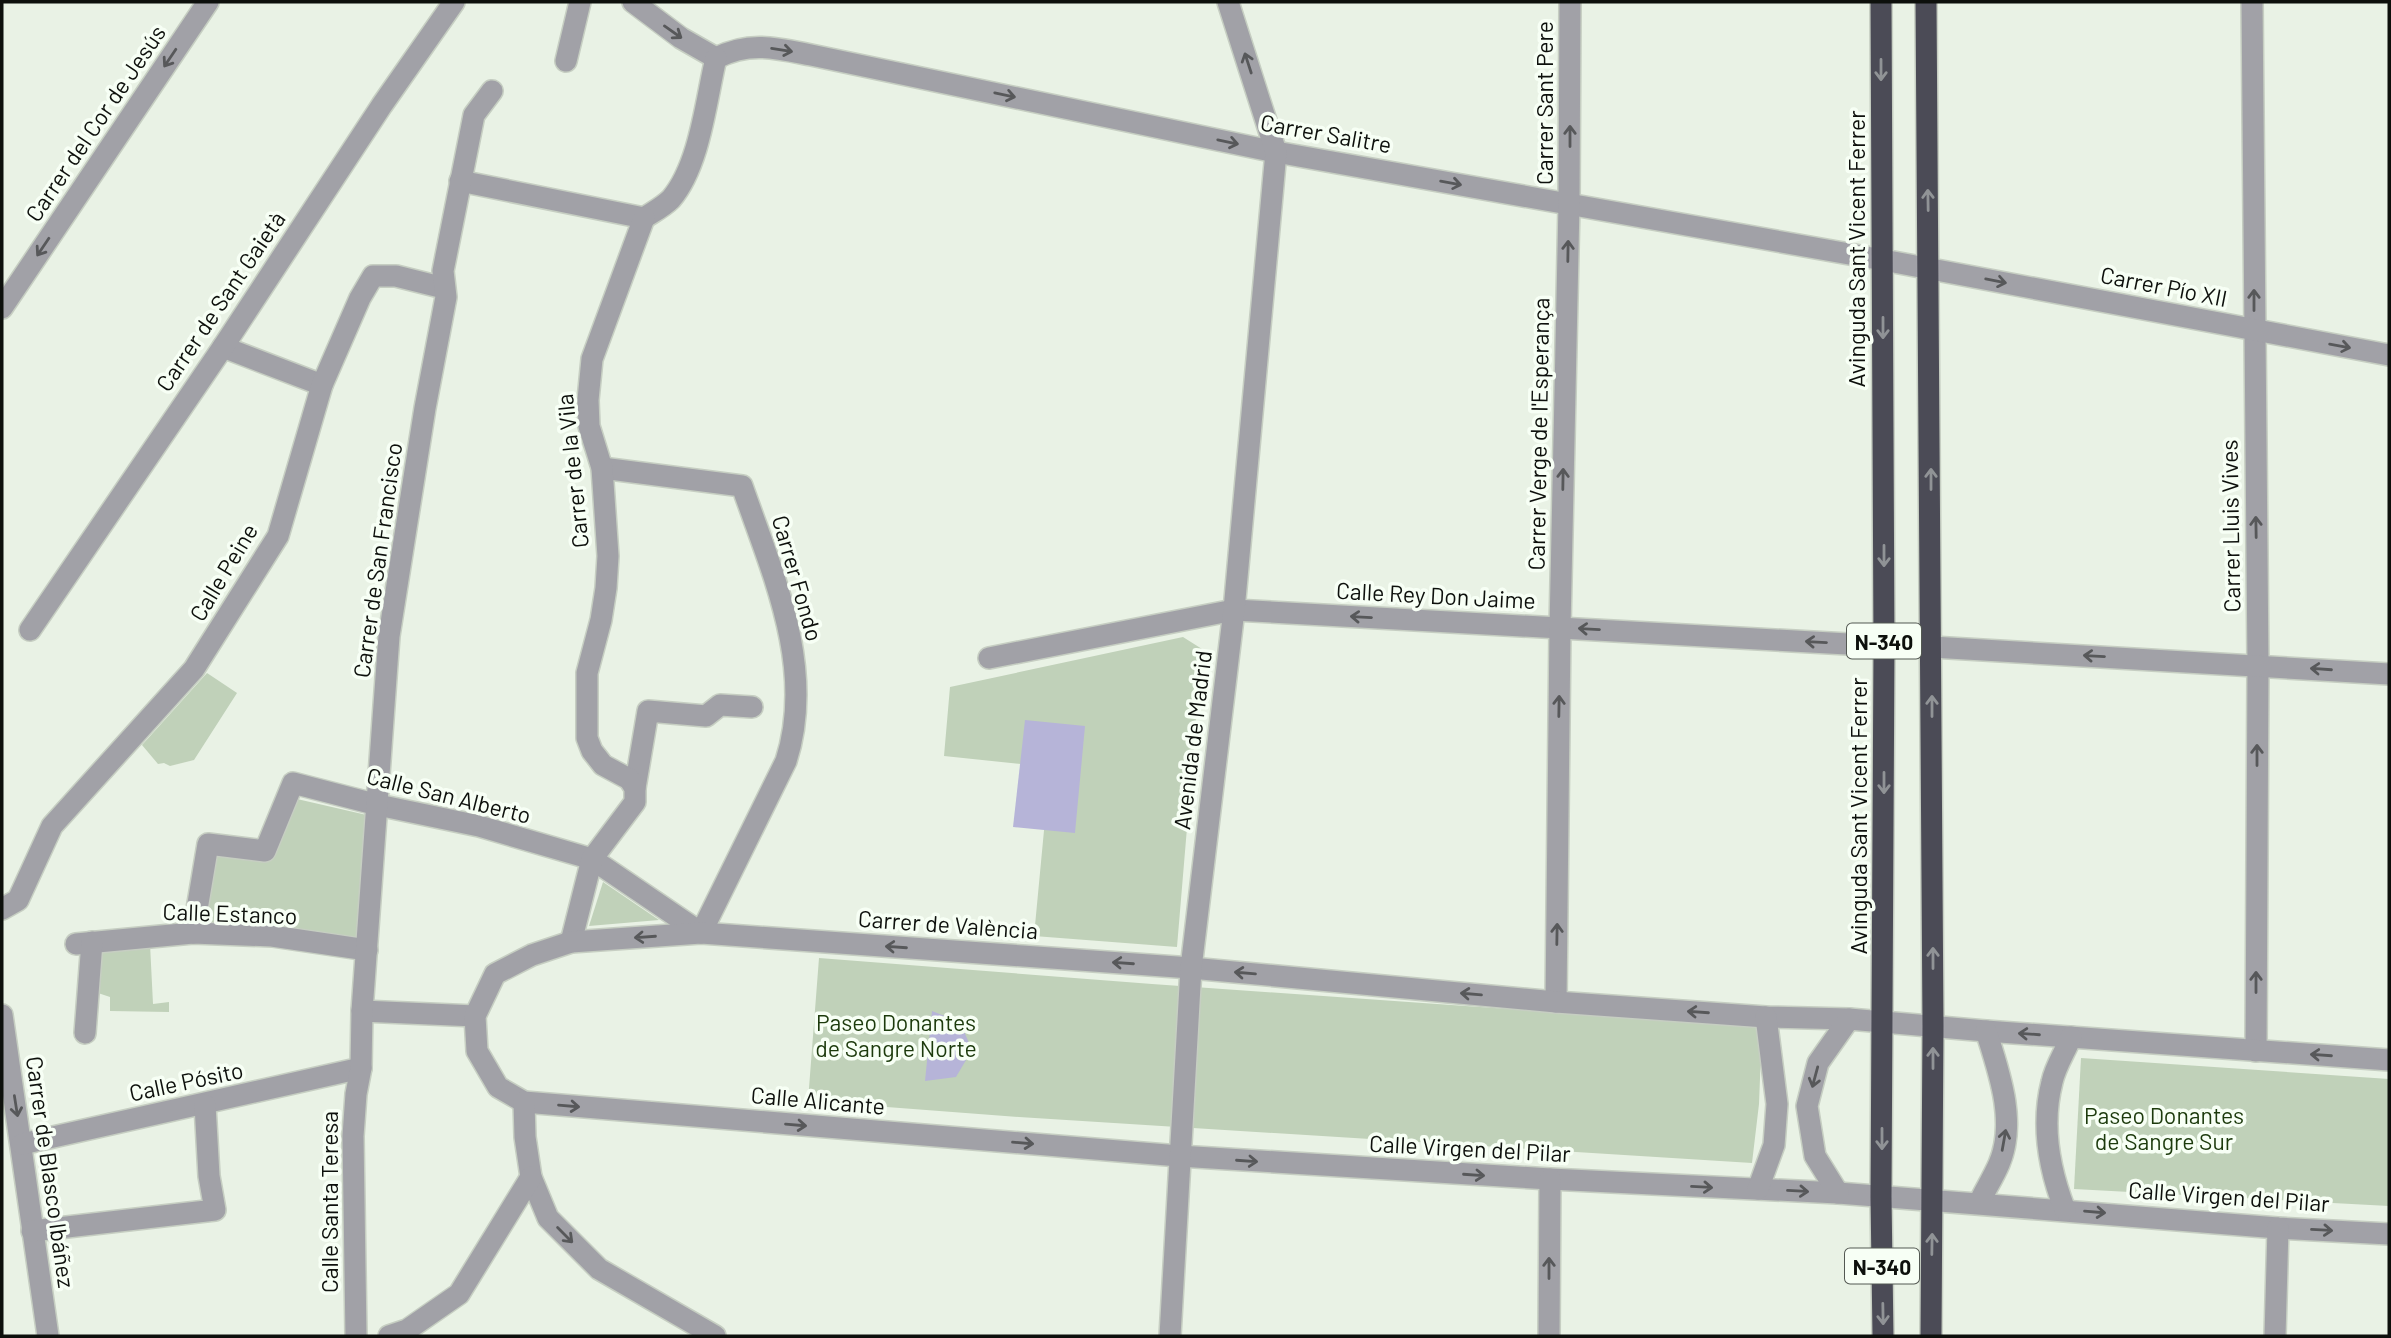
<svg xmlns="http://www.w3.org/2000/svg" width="2391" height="1338" font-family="Barlow,sans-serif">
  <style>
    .green { fill: #c0d1b9 }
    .water { fill: #b6b4d8 }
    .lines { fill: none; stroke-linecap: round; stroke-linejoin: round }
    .minor-casing { stroke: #c6cec2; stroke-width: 24 }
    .highway-casing { stroke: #c6cec2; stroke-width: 24 }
    .minor { stroke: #a1a1a7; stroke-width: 21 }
    .highway { stroke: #4b4b56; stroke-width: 21 }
    .oneway { stroke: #57585a }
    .oneway2 { stroke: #909396 }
    .labels { text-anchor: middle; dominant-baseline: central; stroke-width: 7; stroke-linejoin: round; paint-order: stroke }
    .shield { fill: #f7fff5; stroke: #535852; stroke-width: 2 }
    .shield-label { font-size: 21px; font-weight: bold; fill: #0d100c }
    .street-label { font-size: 23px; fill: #0d100c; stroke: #f7fff5 }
    .park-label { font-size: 23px; fill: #1c3a0c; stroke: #f7fff5 }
  </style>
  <rect width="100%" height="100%" fill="#e9f2e5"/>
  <g class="green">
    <polygon points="1183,637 1202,649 1177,947 1034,936 1050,767 944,756 950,687"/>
    <polygon points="207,673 237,693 194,760 170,766 164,763 158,764 142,745"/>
    <polygon points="297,799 371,816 362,941 202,926 216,854 272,860"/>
    <polygon points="603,882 659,920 589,926"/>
    <polygon points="150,944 153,1004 169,1002 169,1012 110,1011 110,997 95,992 97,946"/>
    <polygon points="819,958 1152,984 1762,1027 1759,1104 1752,1163 1019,1117 808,1101"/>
    <polygon points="2081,1058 2389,1079 2389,1206 2074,1189"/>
  </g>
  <g class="water">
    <polygon points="1025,720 1085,726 1075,833 1013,827"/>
    <polygon points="932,1011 960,1022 972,1050 956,1077 925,1081"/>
  </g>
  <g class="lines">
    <g class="minor-casing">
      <g id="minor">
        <polyline points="633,2 681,38 716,58"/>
        <polyline points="2252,2 2258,665 2256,1051"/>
        <path d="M 716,58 C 750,41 775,48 811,55 L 1276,152 L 1883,260 L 2389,355"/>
        <polyline points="566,61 580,2"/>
        <path d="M 460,181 L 644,218 C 653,212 663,207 671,199 C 700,165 706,100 716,58"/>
        <polyline points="2,308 208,2"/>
        <polyline points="223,347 322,385"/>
        <polyline points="30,630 223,347 382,105 454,2"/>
        <polyline points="1932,647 2389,674"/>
        <polyline points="989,658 1234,610 1884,646"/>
        <polyline points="635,788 648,711 706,716 720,705 752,707"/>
        <polyline points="2,909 18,900 52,826 194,669 278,536 322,385 360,298 373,276 396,276 444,288"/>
        <path d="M 193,933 L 208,844 L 265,851 L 293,783 L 378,805 L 479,826 L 592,859 L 701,933 L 786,761 C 816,668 772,572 742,486 L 602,468"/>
        <polyline points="571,942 592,859 635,802 635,788 629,779 603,765 592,751 587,738 587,673 601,620 606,588 608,556 602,468 589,426 588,400 592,359 644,218"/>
        <polyline points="76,944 193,933 272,936 367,950"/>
        <polyline points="1556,1002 1560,628 1569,204 1570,2"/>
        <polyline points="362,1011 475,1016"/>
        <polyline points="2,1015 48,1336"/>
        <polyline points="85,1033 92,942"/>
        <polyline points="2389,1060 1986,1031 1849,1019 1766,1017 1556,1002 1191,968 701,933 571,942 532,955 495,974 475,1016 477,1051 498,1087 524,1102 1179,1156 1550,1179 1838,1193 2278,1228 2389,1234"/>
        <polyline points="524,1102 525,1137 531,1177 548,1218 599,1269 715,1336"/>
        <polyline points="22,1144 361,1068"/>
        <polyline points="1758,1189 1774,1145 1777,1104 1766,1017"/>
        <polyline points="1838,1193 1815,1156 1807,1106 1818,1063 1849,1019"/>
        <path d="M 1979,1203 C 1985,1190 1993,1178 1999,1164 C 2017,1122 1999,1072 1986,1031"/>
        <path d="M 2065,1210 C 2049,1169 2041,1125 2052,1082 C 2055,1067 2065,1052 2071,1037"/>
        <polyline points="32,1231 215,1210 209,1176 205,1105"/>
        <polyline points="356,1336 353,1136 356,1094 361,1068 362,1011 389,636 425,408 446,297 443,271 474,115 492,91"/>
        <polyline points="389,1336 407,1330 459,1294 531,1177"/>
        <polyline points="1170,1336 1191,968 1234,610 1276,152 1228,2"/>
        <polyline points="1549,1336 1550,1179"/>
        <polyline points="2275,1336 2278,1228"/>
      </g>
    </g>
    <g class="highway-casing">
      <g id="highway">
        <polyline points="1881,2 1884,646 1881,1197 1883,1336"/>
        <polyline points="1926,2 1933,1026 1931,1336"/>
      </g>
    </g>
    <use href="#minor" class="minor"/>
    <use href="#highway" class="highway"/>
  </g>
  <defs><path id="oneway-shaft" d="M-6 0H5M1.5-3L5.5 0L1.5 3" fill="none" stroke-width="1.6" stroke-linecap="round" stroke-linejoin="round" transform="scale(1.75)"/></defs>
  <g class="oneway">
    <use href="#oneway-shaft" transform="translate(673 32) rotate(35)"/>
    <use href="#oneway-shaft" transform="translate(782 50) rotate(9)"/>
    <use href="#oneway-shaft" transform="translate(170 58) rotate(124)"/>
    <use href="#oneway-shaft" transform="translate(1248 63) rotate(-108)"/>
    <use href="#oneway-shaft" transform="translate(1005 95) rotate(12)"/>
    <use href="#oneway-shaft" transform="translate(1570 136) rotate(-90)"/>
    <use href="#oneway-shaft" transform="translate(1228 142) rotate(12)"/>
    <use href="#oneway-shaft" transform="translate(1451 183) rotate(10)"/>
    <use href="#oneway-shaft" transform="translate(43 247) rotate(124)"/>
    <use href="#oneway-shaft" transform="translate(1568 251) rotate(-89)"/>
    <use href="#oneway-shaft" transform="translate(1996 281) rotate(11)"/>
    <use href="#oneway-shaft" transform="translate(2254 300) rotate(-90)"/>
    <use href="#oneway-shaft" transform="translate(2340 346) rotate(10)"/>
    <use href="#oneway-shaft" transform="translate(1563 479) rotate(-89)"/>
    <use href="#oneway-shaft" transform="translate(2256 527) rotate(-91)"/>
    <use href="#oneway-shaft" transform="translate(1361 617) rotate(-177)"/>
    <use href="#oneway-shaft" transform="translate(1589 629) rotate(-177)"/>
    <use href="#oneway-shaft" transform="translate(1816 642) rotate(-177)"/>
    <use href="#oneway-shaft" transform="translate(2094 656) rotate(-177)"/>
    <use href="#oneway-shaft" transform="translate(2321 669) rotate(-176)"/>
    <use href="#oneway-shaft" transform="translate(1559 706) rotate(-89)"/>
    <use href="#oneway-shaft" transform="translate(2257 755) rotate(-90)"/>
    <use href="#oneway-shaft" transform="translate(1557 934) rotate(-89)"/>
    <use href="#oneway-shaft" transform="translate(645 937) rotate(176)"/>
    <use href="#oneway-shaft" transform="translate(896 947) rotate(-176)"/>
    <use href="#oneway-shaft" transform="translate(1123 963) rotate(-176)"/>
    <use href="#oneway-shaft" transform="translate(1245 973) rotate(-175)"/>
    <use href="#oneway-shaft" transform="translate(2256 982) rotate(-90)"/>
    <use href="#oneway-shaft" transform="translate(1471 994) rotate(-175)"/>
    <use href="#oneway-shaft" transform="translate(1698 1012) rotate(-176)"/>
    <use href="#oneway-shaft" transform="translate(2029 1034) rotate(-176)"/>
    <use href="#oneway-shaft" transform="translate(2321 1055) rotate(-176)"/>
    <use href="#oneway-shaft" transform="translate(1815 1077) rotate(105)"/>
    <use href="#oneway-shaft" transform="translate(16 1106) rotate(81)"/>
    <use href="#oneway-shaft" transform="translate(569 1106) rotate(5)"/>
    <use href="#oneway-shaft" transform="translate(796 1125) rotate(5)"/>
    <use href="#oneway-shaft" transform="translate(2004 1140) rotate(-80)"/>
    <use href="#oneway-shaft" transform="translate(1023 1143) rotate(5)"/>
    <use href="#oneway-shaft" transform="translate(1247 1161) rotate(4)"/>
    <use href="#oneway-shaft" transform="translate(1474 1175) rotate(4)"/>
    <use href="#oneway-shaft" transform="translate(1702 1187) rotate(3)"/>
    <use href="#oneway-shaft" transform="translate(1798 1191) rotate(3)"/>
    <use href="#oneway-shaft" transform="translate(2095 1212) rotate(5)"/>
    <use href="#oneway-shaft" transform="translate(2322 1230) rotate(3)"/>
    <use href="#oneway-shaft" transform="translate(565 1235) rotate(45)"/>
    <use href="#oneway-shaft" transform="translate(1549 1268) rotate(-90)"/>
  </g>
  <g class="oneway2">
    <use href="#oneway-shaft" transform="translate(1881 70) rotate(90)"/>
    <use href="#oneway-shaft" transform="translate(1928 200) rotate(-91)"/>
    <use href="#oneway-shaft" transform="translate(1883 328) rotate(90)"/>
    <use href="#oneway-shaft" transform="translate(1931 479) rotate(-90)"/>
    <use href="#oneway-shaft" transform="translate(1884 556) rotate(90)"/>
    <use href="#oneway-shaft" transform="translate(1932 706) rotate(-90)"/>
    <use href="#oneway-shaft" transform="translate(1884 783) rotate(90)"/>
    <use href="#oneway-shaft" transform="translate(1933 958) rotate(-90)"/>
    <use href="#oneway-shaft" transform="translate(1933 1058) rotate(-90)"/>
    <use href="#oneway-shaft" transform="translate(1882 1139) rotate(90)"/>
    <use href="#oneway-shaft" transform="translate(1932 1244) rotate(-89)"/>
    <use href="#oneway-shaft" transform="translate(1883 1314) rotate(89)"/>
  </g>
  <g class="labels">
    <g class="shield">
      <rect x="1847" y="623.5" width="74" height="35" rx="5"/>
      <rect x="1845" y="1248.5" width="74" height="35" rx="5"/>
    </g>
    <g class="shield-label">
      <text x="1884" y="641">N-340</text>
      <text x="1882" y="1266">N-340</text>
    </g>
    <g class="street-label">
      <text transform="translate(1544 103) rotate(-90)">Carrer Sant Pere</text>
      <text transform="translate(95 123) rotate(-56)">Carrer del Cor de Jesús</text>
      <text transform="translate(1326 133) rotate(10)">Carrer Salitre</text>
      <text transform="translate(1856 249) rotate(-90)">Avinguda Sant Vicent Ferrer</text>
      <text transform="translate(2164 286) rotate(11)">Carrer Pío XII</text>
      <text transform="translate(220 301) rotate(-56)">Carrer de Sant Gaietà</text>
      <text transform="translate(1538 434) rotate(-89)">Carrer Verge de l'Esperança</text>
      <text transform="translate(572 471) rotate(-96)">Carrer de la Vila</text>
      <text transform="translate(2230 526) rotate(-91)">Carrer Lluis Vives</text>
      <text transform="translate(377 560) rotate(-82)">Carrer de San Francisco</text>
      <text transform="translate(223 572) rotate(-59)">Calle Peine</text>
      <text transform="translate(798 578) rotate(74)">Carrer Fondo</text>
      <text transform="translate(1436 595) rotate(3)">Calle Rey Don Jaime</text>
      <text transform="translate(1192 740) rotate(-83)">Avenida de Madrid</text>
      <text transform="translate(449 795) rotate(14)">Calle San Alberto</text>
      <text transform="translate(1858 816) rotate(-90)">Avinguda Sant Vicent Ferrer</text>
      <text transform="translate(230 913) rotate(2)">Calle Estanco</text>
      <text transform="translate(948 924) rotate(4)">Carrer de València</text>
      <text transform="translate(186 1081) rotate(-12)">Calle Pósito</text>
      <text transform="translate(818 1100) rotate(5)">Calle Alicante</text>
      <text transform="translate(1470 1148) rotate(3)">Calle Virgen del Pilar</text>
      <text transform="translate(51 1172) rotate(82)">Carrer de Blasco Ibáñez</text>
      <text transform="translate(2229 1196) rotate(4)">Calle Virgen del Pilar</text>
      <text transform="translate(329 1202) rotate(-90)">Calle Santa Teresa</text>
    </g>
    <g class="park-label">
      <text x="896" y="1022">Paseo Donantes<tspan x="896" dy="26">de Sangre Norte</tspan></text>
      <text x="2164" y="1115">Paseo Donantes<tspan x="2164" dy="26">de Sangre Sur</tspan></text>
    </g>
  </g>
  <rect width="2391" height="1338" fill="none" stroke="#0d100c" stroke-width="7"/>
</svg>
